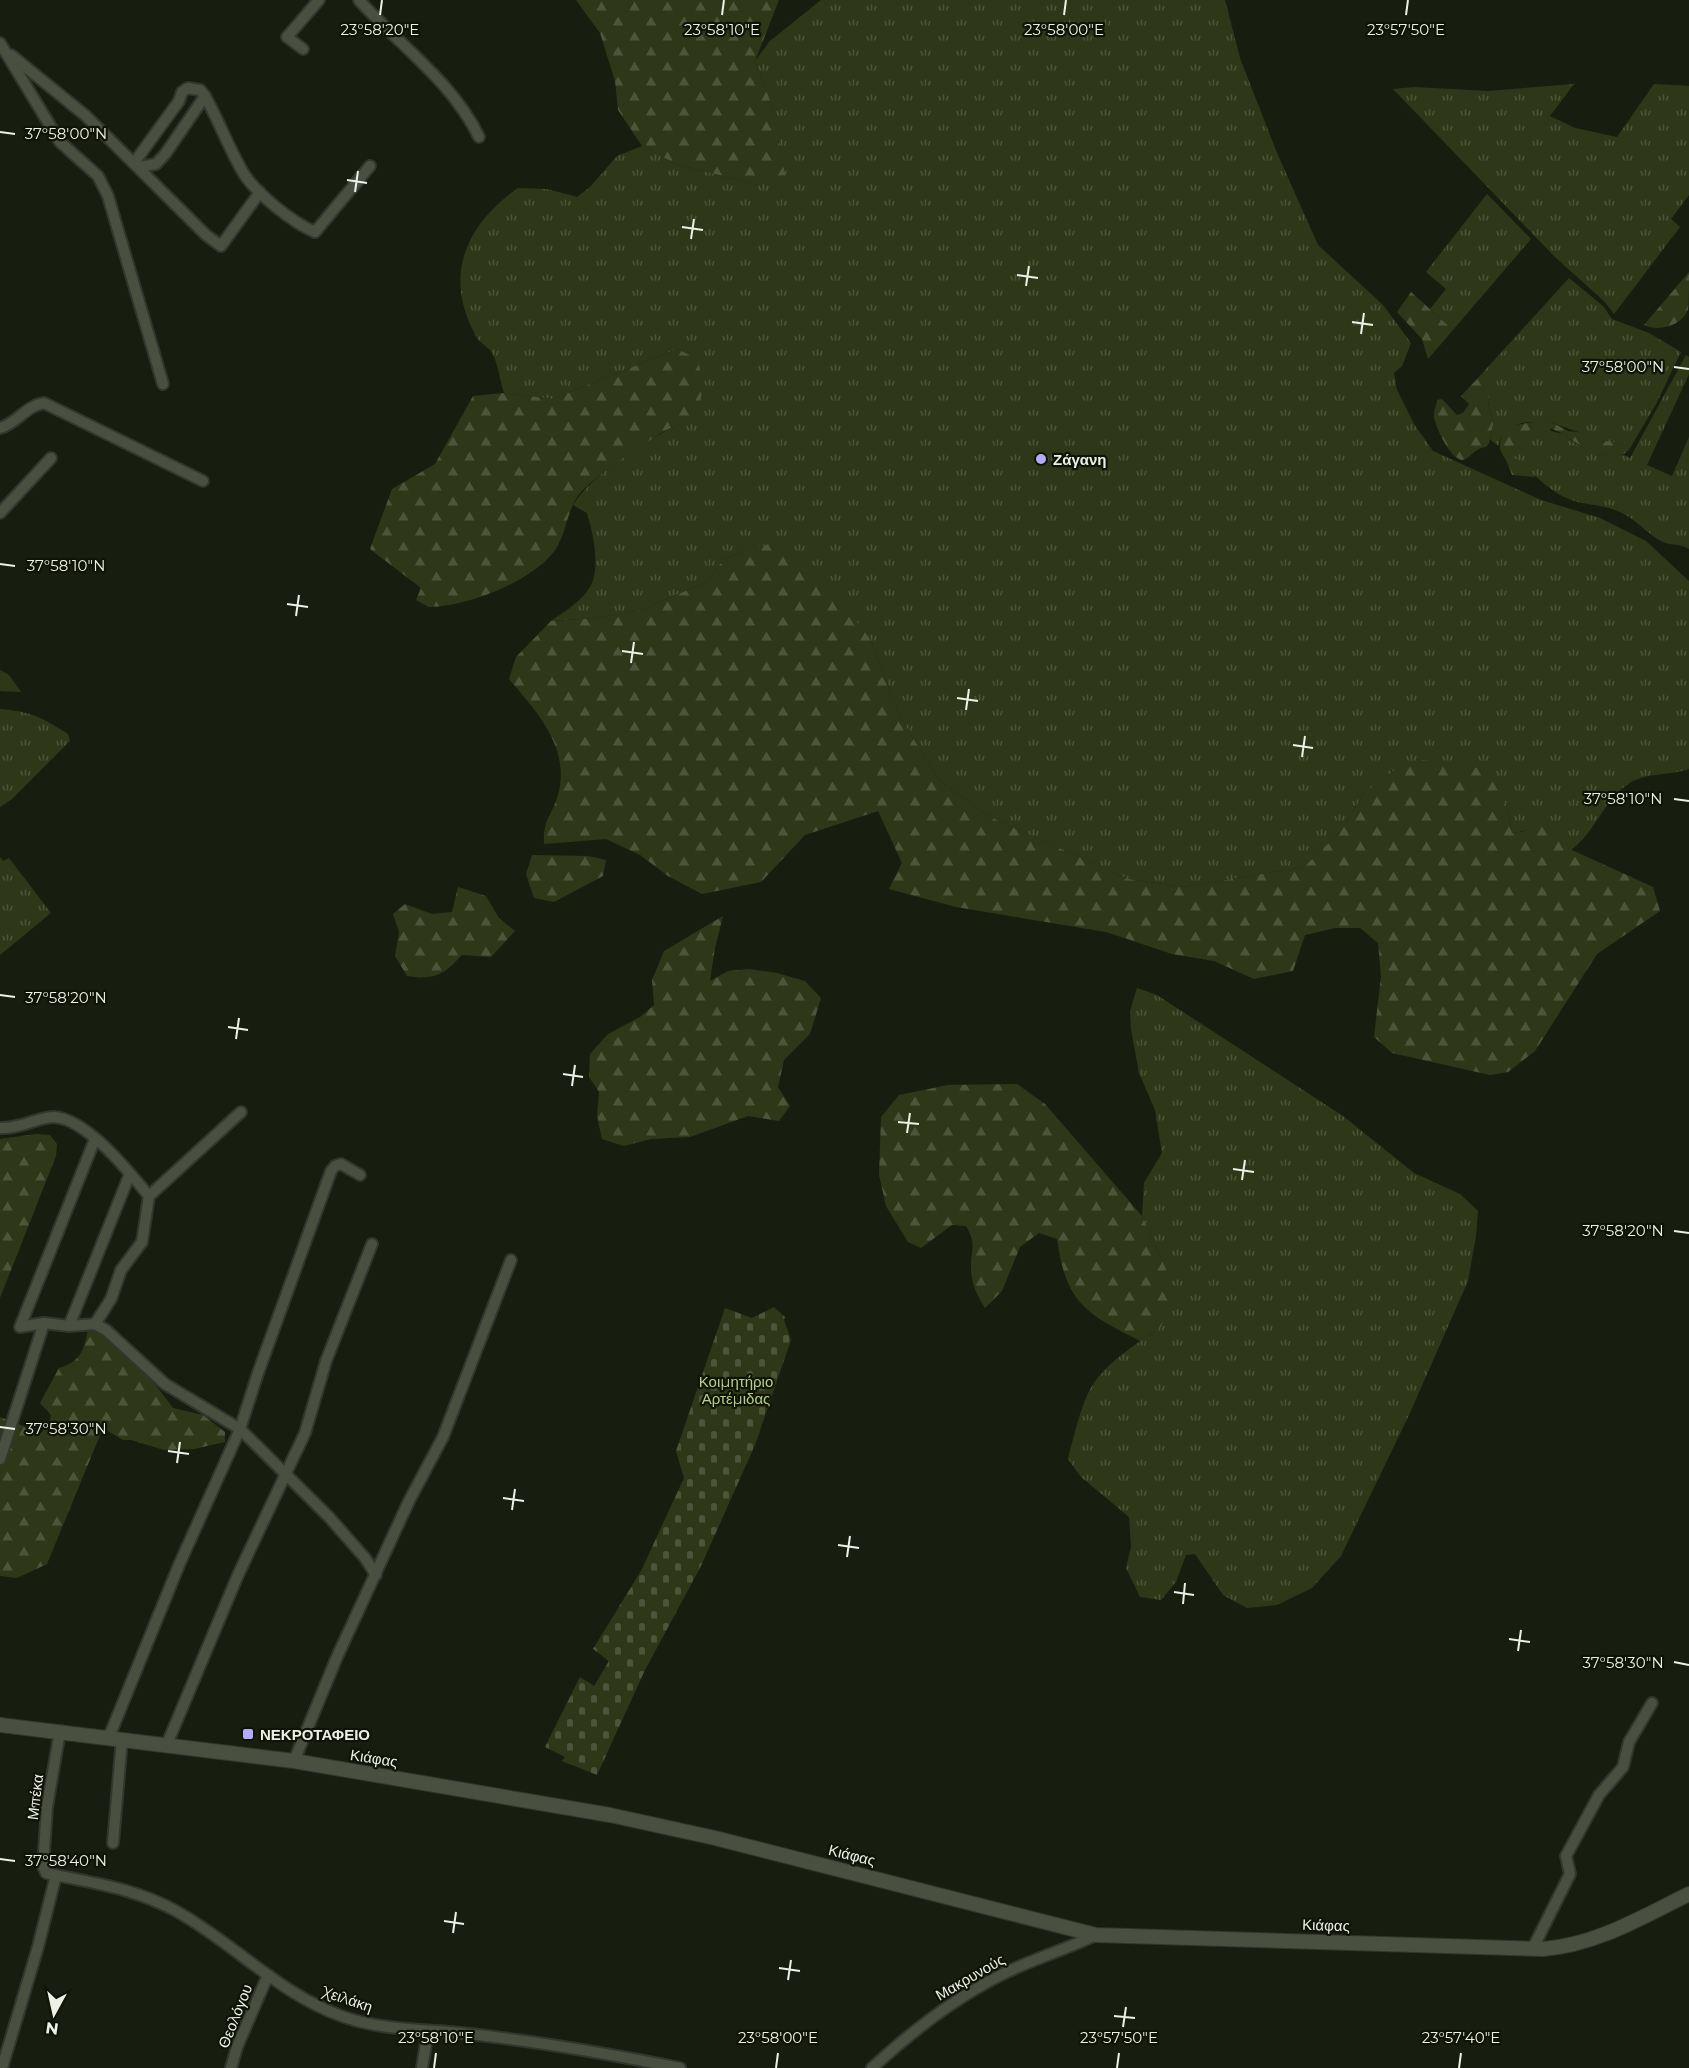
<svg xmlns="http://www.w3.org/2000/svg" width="1689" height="2068" font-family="Montserrat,sans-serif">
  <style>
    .grass { fill: url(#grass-tufts) }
    .forest { fill: url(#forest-firs) }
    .cemetery { fill: url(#cemetery-stones) }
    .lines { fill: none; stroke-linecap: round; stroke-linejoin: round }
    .minor-casing { stroke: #33362e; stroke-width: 14 }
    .tertiary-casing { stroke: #33362e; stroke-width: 16 }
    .minor { stroke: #4a503f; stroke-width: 10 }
    .tertiary { stroke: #4a503f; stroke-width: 14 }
    .ticks { fill: none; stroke: #ecf0e6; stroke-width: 2 }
    .poi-dot { fill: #b3adf9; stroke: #101406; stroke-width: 2 }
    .labels { text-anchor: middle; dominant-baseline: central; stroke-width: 4.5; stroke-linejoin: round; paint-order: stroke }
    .poi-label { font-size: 15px; font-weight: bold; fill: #ecf0e6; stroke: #101406; text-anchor: start }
    .park-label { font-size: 15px; fill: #b8d188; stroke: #101406 }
    .street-label { font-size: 15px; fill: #ecf0e6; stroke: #101406 }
    .ticks-label { font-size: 15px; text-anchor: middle; fill: #ecf0e6; stroke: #101406; stroke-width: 4.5; stroke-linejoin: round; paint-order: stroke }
  </style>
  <defs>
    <pattern id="grass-tufts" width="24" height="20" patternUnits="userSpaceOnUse" patternTransform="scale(1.5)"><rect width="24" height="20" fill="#2e3818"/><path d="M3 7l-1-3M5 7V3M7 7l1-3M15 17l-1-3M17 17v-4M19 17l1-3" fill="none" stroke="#4c553a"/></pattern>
    <pattern id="forest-firs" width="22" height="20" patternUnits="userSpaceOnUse" patternTransform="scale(1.5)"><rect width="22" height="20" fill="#2e3818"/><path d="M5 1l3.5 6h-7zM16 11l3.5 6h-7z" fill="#4c553a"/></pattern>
    <pattern id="cemetery-stones" width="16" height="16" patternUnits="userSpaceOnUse" patternTransform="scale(1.5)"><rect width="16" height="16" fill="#2e3818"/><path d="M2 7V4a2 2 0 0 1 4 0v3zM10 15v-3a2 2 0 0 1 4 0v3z" fill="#4c553a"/></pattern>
  </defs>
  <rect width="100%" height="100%" fill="#181e0f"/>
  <g class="grass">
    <path d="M 821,0 L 1225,0 L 1240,58 L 1277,153 L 1318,245 L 1383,305 L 1411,343 L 1402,366 L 1394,373 L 1397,390 L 1414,424 L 1433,451 L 1541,500 L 1600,518 L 1646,541 L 1689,581 L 1689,769 C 1669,776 1647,772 1630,783 C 1603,799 1597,831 1571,850 L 1572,838 C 1544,812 1540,830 1512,833 L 1508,810 L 1365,792 L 1341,831 L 1304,867 L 1184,887 L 1128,879 L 986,815 L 938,779 L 899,715 L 870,639 L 747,549 L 723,560 L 707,582 L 640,610 L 596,618 L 551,621 C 564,612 581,602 590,587 C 601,569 593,532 587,513 L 573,505 C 594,472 650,438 685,421 L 677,349 L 553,399 L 504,393 C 500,381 498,363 492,353 C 488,346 479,343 476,336 C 443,277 465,225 518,188 L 547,189 L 577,197 L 590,187 L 617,156 L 642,146 L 676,164 L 758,185 L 774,111 L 755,61 L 770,41 Z"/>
    <polygon points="1574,84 1550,116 1575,128 1617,137 1654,84 1689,86 1689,195 1671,219 1680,227 1614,314 1605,302 1555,257 1393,89 1414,87 1488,91"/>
    <polygon points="1487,194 1531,239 1453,330 1430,309 1446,289 1426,272"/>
    <path d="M 1569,278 L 1603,306 L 1612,319 L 1649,333 L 1681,352 L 1656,404 L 1629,450 L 1628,446 L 1609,441 L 1598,442 C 1589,433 1561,428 1546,419 L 1551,431 L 1563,434 L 1576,444 L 1603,456 L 1624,455 L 1630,458 L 1686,355 L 1689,357 L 1689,374 L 1647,465 L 1672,476 L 1689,437 L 1689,549 C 1680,543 1672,546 1663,542 C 1648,535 1637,520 1622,513 C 1602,503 1585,506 1569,499 C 1547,490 1532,471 1513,458 L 1534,422 C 1517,421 1502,429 1498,446 L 1490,439 L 1494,420 C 1484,406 1494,394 1477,379 Z"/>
    <path d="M 0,709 C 30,711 43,718 68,734 L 70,741 L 12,799 L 0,807 Z"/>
    <polygon points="0,857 3,861 9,858 51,913 0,955"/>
    <path d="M 1137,988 L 1157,995 L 1343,1116 L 1414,1173 L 1460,1194 L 1478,1211 L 1476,1236 L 1468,1281 L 1409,1415 L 1341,1556 L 1312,1588 L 1277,1605 L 1247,1608 L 1223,1595 L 1195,1554 L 1186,1555 L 1176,1582 L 1161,1600 L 1140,1597 L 1126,1568 L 1131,1547 L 1129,1517 L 1081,1477 L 1068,1459 C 1074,1437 1082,1398 1096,1380 C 1113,1358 1139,1342 1161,1327 L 1167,1271 L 1142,1216 L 1144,1183 L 1162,1153 L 1155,1110 L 1139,1073 L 1131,1029 L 1130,1011 Z"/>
  </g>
  <g class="forest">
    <polygon points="576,0 779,0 755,61 774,111 785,175 758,185 676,164 642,146 618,110 615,81 600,33"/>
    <path d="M 1689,272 C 1689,282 1689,301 1688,310 C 1681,326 1659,332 1644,325 Z"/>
    <polygon points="1411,292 1453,330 1428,359 1422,339 1397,312"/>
    <path d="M 677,349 L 698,359 C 701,376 705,391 698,408 C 691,422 673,426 661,433 C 635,450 606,468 584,489 C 567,505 568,528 557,547 C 537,580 467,607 429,607 L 416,600 L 421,588 L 370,549 L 392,489 L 435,464 L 473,396 L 504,393 L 553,399 Z"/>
    <path d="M 1477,379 C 1493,388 1484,407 1494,420 L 1489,443 L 1486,447 C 1474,448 1469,460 1462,460 C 1450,459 1433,423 1434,414 C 1434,409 1437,405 1437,400 L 1442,399 L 1457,415 L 1463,413 L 1469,404 L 1461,396 Z"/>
    <path d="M 1546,419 L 1568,431 L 1586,433 L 1599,442 L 1609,441 L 1628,446 L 1629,450 C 1610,468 1581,446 1564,435 C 1555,428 1548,431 1541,420 Z"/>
    <path d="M 1534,422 L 1514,458 L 1525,463 L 1535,477 L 1512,475 C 1504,448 1492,454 1507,426 Z"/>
    <path d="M 775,543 L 833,590 L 870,639 L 899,715 L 938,779 L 986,815 L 1128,879 L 1184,887 L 1304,867 L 1341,831 L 1365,792 L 1396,769 L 1423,760 L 1491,770 L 1508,810 L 1512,833 L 1522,832 L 1539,823 L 1561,824 L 1572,838 L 1572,850 L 1653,887 L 1660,911 L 1597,954 L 1535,1051 L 1508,1072 L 1490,1075 L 1392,1053 L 1374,1037 L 1381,976 L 1378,943 L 1360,928 L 1335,928 L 1305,935 L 1293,971 L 1254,979 L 1214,961 L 1172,954 L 1106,932 L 956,907 L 889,889 L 902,863 L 878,811 L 805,835 L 761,882 L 702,894 L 668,876 L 640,855 L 606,839 L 544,844 C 543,818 552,816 558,795 C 571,748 537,712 509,679 L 516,657 L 551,621 L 596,618 L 640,610 L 707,582 L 723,560 L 747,549 Z"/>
    <polygon points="0,670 9,675 21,692 0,691"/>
    <polygon points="532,855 588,856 606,860 603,876 554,902 534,898 526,874"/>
    <path d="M 458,887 L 486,896 L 499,918 L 515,931 L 491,957 L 462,955 C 443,975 436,980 407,976 L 395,956 L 399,932 L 393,914 L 405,904 L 432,914 L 452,912 Z"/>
    <polygon points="723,916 715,948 710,981 728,971 749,969 777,973 805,981 821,998 810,1034 784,1060 778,1087 790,1106 779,1121 748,1116 690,1137 651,1139 624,1146 602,1139 597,1116 599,1092 589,1077 590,1054 608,1034 640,1017 654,1005 652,980 664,951"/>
    <path d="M 1017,1084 L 1045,1104 L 1142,1216 L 1167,1271 L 1169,1300 L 1161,1327 L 1140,1341 C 1085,1313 1066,1303 1057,1239 L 1039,1233 L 1020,1247 L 1002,1291 L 985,1308 C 977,1295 971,1283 971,1267 C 971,1248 977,1245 966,1226 L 952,1225 L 921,1248 L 908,1242 L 886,1206 L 879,1175 L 881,1117 L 899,1095 L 948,1085 Z"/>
    <polygon points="36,1134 50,1135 57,1144 56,1156 0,1298 0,1139"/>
    <path d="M 88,1330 L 98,1331 L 117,1343 L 145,1371 L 173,1408 L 203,1415 L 225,1432 L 225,1442 L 194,1449 L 164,1450 L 131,1440 L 123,1440 L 103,1428 L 47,1564 L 17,1578 L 0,1576 L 0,1417 L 41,1433 L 49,1424 L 51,1415 L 40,1403 L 59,1368 C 81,1361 83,1352 88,1330 Z"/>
  </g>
  <polygon class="cemetery" points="774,1307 785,1317 784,1320 791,1340 755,1445 701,1566 645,1670 597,1775 562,1761 565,1757 545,1747 580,1677 594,1686 609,1661 593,1649 641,1571 684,1478 676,1451 725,1308 752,1318"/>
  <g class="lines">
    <g class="minor-casing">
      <g id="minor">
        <path d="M 359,0 C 399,45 452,81 479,137"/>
        <polyline points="0,43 60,142 98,176 108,196 163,384"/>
        <polyline points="303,49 287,37 319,0"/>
        <polyline points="11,55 86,116 206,235 221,246 260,192"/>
        <polyline points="134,163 179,101 182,92 188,88 200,90 205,96"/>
        <path d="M 139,167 L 156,164 L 166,153 L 205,96 C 219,121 229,149 244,174 C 257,194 293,223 315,232 L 370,166"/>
        <path d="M 0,428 C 18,423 25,406 44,403 L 203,481"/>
        <polyline points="0,513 51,458"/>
        <path d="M 0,1128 C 21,1129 38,1117 54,1117 C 87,1119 129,1172 149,1196"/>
        <polyline points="44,1323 69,1326 129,1176"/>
        <polyline points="95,1324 111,1299 121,1270 142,1242 149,1196 241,1112"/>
        <polyline points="69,1326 95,1324 106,1330 165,1384 240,1429 329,1517 365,1558 376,1575"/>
        <polyline points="0,1459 44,1323 20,1327 95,1139"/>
        <path d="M 60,1731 L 47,1807 L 43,1866 L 46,1873 C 91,1883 135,1888 176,1911 C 234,1943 280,1995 344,2017 C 384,2031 428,2029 470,2034 C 541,2042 610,2054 680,2068"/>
        <polyline points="109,1737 179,1565 240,1429 258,1373 331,1171 335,1166 341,1164 360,1175"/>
        <polyline points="167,1744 238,1575 305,1433 326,1361 372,1244"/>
        <polyline points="294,1761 337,1657 409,1501 443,1437 511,1260"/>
        <polyline points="113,1843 122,1739"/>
        <polyline points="1533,1948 1570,1874 1566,1856 1599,1795 1623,1767 1629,1742 1652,1703"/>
        <polyline points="2,2068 38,1947 56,1875"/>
        <polyline points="231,2068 237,2047 268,1975"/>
        <polyline points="422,2068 428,2031"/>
        <path d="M 872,2068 C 912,2031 957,1996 1007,1972 C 1036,1958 1067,1949 1096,1935"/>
      </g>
    </g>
    <g class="tertiary-casing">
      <path id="tertiary" d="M 0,1725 L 294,1761 L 610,1815 L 715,1838 L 1096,1935 L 1543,1949 C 1596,1945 1642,1917 1689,1894"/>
    </g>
    <use href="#minor" class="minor"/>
    <use href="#tertiary" class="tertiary"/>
  </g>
  <path class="ticks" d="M 380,15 L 382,0M 722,15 L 724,0M 1064,15 L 1066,0M 1406,15 L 1408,0M 0,132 L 15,134M 347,180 L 367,183M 355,192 L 358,171M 682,227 L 703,230M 691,239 L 694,219M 1017,275 L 1038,278M 1026,286 L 1029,266M 1352,322 L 1373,325M 1361,334 L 1364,313M 1674,367 L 1689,369M 0,564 L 15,566M 287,604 L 308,607M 296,616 L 299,595M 622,651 L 643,654M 631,663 L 634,642M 957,698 L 978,701M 966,710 L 969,689M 1293,745 L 1313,748M 1302,757 L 1305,736M 1674,799 L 1689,801M 0,995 L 15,997M 228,1027 L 248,1030M 236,1039 L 239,1018M 563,1074 L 583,1077M 572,1086 L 575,1065M 898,1122 L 919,1124M 907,1133 L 910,1113M 1233,1169 L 1254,1172M 1242,1180 L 1245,1160M 1674,1231 L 1689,1233M 0,1427 L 15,1429M 168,1451 L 189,1454M 177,1463 L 180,1442M 503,1498 L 524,1501M 512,1510 L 515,1489M 838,1545 L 859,1548M 847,1557 L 850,1536M 1174,1592 L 1194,1595M 1183,1604 L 1185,1583M 1509,1639 L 1530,1642M 1518,1651 L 1521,1630M 1674,1662 L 1689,1665M 0,1859 L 15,1861M 444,1921 L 464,1924M 453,1933 L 456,1912M 779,1968 L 800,1971M 788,1980 L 791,1960M 1114,2016 L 1135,2018M 1123,2027 L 1126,2007M 434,2068 L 436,2053M 776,2068 L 778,2053M 1117,2068 L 1119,2053M 1459,2068 L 1461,2053"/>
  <g class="poi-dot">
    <circle cx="1041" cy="459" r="6"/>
    <rect x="242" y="1728" width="12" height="12" rx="3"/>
  </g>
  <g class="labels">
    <g class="poi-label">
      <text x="1053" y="459">Ζάγανη</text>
      <text x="260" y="1734">ΝΕΚΡΟΤΑΦΕΙΟ</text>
    </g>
    <g class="park-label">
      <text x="736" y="1381">Κοιμητήριο<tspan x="736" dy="17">Αρτέμιδας</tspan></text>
    </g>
    <g class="street-label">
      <text transform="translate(374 1758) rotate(9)">Κιάφας</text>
      <text transform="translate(35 1797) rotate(-83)">Μπέκα</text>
      <text transform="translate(852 1855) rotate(14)">Κιάφας</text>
      <text transform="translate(1326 1925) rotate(2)">Κιάφας</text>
      <text transform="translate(970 1977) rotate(-30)">Μακρυνούς</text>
      <text transform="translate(348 1999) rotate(19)">Χειλάκη</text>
      <text transform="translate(235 2016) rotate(-68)">Θεολόγου</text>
    </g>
  </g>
  <g class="ticks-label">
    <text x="380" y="35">23°58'20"E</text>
    <text x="722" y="35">23°58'10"E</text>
    <text x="1064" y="35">23°58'00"E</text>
    <text x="1406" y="35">23°57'50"E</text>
    <text x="66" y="139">37°58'00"N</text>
    <text x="1623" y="372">37°58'00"N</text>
    <text x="66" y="571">37°58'10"N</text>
    <text x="1623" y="804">37°58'10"N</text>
    <text x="66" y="1003">37°58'20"N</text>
    <text x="1623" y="1236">37°58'20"N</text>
    <text x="66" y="1434">37°58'30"N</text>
    <text x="1623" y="1668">37°58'30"N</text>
    <text x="66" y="1866">37°58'40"N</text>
    <text x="436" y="2043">23°58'10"E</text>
    <text x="778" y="2043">23°58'00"E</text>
    <text x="1119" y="2043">23°57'50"E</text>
    <text x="1461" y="2043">23°57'40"E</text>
  </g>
  <g transform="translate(54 2014) rotate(188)" stroke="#101406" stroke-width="4.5" paint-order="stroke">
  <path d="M0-4.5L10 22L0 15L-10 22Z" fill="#ecf0e6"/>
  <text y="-9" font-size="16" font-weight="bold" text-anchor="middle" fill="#ecf0e6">N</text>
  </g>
</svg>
